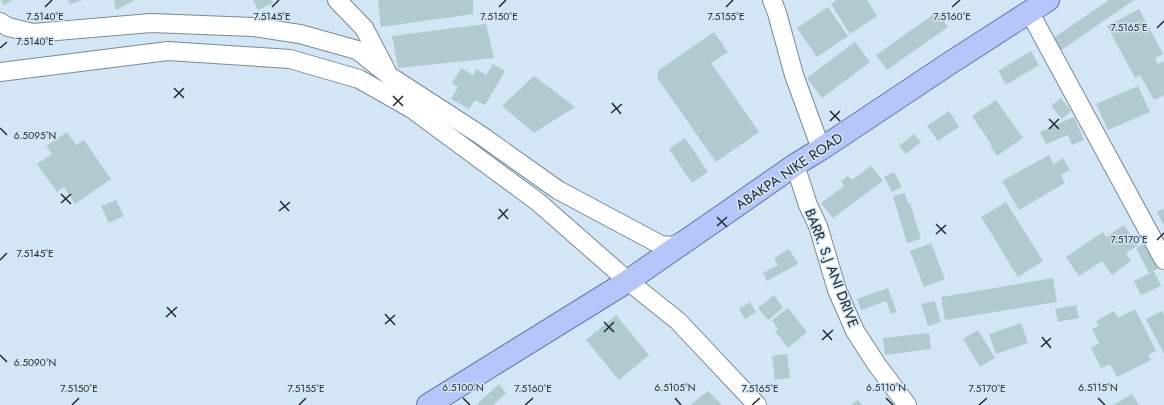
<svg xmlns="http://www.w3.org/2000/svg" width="1164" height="405" font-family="Jost,sans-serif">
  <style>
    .building { fill: #b1cacf }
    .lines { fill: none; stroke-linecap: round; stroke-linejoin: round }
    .minor-casing { stroke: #788a97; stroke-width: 20 }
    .major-casing { stroke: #6377b1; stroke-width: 24 }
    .minor { stroke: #fff; stroke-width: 18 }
    .major { stroke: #b6c6fa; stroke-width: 22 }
    .ticks { fill: none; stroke: #232a30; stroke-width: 1.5 }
    .labels { text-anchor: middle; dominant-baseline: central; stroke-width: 3; stroke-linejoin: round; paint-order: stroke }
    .street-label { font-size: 14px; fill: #232a30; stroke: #d3e6f5 }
    .ticks-label { font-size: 10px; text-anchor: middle; fill: #232a30; stroke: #d3e6f5; stroke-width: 3; stroke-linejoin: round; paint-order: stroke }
  </style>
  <rect width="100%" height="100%" fill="#d3e6f5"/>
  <g class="building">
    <polygon points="1,0 12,0 4,5"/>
    <polygon points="68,0 83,0 70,4"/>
    <polygon points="114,0 135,0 116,10"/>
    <polygon points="253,0 271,0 273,3 258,10"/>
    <polygon points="378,0 473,0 473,14 381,27"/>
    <polygon points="837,0 867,0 877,16 850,34 831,4"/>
    <polygon points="1109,0 1134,0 1060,51 1052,39"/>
    <polygon points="828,7 848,36 817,57 797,28"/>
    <polygon points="1139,9 1163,54 1155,58 1158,64 1164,61 1164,95 1154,100 1140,75 1135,78 1107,26"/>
    <polygon points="937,12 948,27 887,70 876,55"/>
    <polygon points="486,24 494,58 398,68 392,36"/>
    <polygon points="714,32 728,52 711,63 759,132 716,162 657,78 659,70"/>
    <polygon points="855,42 870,62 822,98 807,78"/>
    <polygon points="1031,51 1039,65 1006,85 998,71"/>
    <polygon points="493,64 505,71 485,105 475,100 469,109 451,99 458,87 452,83 461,68 473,75 476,69 486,75"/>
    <polygon points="534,76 575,107 534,133 502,106"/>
    <polygon points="1138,86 1150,112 1108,130 1096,104"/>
    <polygon points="1061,98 1071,111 1062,119 1051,106"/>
    <polygon points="996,100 1023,138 997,156 990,146 992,145 972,116"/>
    <polygon points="949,111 959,127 938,141 927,126"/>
    <polygon points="1074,117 1084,140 1072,145 1068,135 1046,144 1040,132"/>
    <polygon points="67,132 76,145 84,140 111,179 75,204 64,187 57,192 37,164 52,154 46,146"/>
    <polygon points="914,134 921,142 906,154 899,146"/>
    <polygon points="685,138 708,172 692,183 669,149"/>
    <polygon points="1049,155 1054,164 1063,158 1070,170 1061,175 1065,183 1019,210 1002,181"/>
    <polygon points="871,166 883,181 833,218 821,203 844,186 841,181 848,176 852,180"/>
    <polygon points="894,172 902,187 892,192 884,177"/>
    <polygon points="905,193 908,204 910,203 921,239 907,243 893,196"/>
    <polygon points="116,200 124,216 109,223 101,206"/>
    <polygon points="1006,202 1043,261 1018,277 981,217"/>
    <polygon points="1164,208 1164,226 1157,212"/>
    <polygon points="1124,225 1138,245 1126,253 1131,261 1112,275 1102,261 1079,276 1066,257 1103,232 1106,237"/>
    <polygon points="1146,242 1159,268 1149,273 1136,248"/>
    <polygon points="931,243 945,279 924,287 910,251"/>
    <polygon points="789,249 798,264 767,281 763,273 778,265 774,258"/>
    <polygon points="1154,271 1161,286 1141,295 1134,281"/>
    <polygon points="1053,278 1057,302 945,320 941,297"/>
    <polygon points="888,288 897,312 891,314 886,301 861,310 857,299"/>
    <polygon points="774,295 783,308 768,320 758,308"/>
    <polygon points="935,301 941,322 928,326 921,304"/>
    <polygon points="750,302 756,312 745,319 739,309"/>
    <polygon points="1076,305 1079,318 1058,322 1055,309"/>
    <polygon points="788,308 807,332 788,348 775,331 778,329 772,320"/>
    <polygon points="1135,309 1156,351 1148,355 1151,360 1117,377 1110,364 1101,368 1091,348 1099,343 1092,329 1099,326 1096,321 1114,311 1118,318"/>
    <polygon points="1162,311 1164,315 1164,354 1146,319"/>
    <polygon points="616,315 649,355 619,380 586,340"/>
    <polygon points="1021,323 1028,343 996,354 989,334"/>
    <polygon points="978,330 995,358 980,367 963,339"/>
    <polygon points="929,333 931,349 885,355 883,338"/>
    <polygon points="787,354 790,378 775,380 772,356"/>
    <polygon points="499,384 506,393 493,405 478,405 477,404"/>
    <polygon points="708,391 722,405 690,405"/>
    <polygon points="1132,394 1139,405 1113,405"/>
    <polygon points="858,400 862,405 851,405"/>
  </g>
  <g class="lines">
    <g class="minor-casing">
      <g id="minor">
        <polyline points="337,0 364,28 386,70"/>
        <polyline points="772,0 777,13 794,75 821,149"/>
        <polyline points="1030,13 1164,260"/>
        <polyline points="0,22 8,27 33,33 151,23 253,27 300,34 357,50 391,77 482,136 558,190 661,245 673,246 682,241"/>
        <polyline points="0,72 168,51 290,59 359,79 412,109 538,202 628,281 678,321 757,405"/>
        <polyline points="795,165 808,205 818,226 837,290 855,331 877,365 907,405"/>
      </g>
    </g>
    <g class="major-casing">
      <polyline id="major" points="428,405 628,281 795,165 821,149 950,63 1048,0"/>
    </g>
    <use href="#minor" class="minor"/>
    <use href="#major" class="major"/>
  </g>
  <path class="ticks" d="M 45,7 L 52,0M 272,7 L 279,0M 499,7 L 506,0M 726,7 L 733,0M 952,7 L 960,0M 1157,28 L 1164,21M 0,48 L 7,42M 174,88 L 184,98M 393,96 L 403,106M 174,98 L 184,88M 612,103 L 621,114M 393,106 L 403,96M 830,111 L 840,121M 611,113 L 622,104M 1049,119 L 1059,129M 830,121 L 840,111M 0,128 L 7,135M 1049,129 L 1059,119M 61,194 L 71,204M 280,201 L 289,211M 61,203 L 71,194M 499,209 L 508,219M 279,211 L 290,202M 717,217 L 727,227M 498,219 L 508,209M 936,224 L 946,234M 717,226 L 727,217M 936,234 L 946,225M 1157,240 L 1164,233M 0,260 L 7,253M 167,307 L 176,317M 385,314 L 395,325M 166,317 L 177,307M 604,322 L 614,332M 385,324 L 395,315M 823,330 L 832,340M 604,332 L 614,322M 1042,337 L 1051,348M 822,340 L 833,330M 1041,347 L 1051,338M 0,355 L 7,362M 463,398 L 470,405M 675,398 L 681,405M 886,398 L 893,405M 1098,398 L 1105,405M 72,405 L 79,398M 299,405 L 306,398M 525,405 L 533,398M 752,405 L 760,398M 979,405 L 987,398"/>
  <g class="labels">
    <g class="street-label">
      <text transform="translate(789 171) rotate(-34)">ABAKPA NIKE ROAD</text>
      <text transform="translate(832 268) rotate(69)">BARR. S.J ANI DRIVE</text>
    </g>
  </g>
  <g class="ticks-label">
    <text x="45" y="20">7.5140°E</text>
    <text x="272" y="20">7.5145°E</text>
    <text x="499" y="20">7.5150°E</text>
    <text x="726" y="20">7.5155°E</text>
    <text x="952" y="20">7.5160°E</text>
    <text x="1129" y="31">7.5165°E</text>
    <text x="35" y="45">7.5140°E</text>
    <text x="35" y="139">6.5095°N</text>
    <text x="1129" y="243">7.5170°E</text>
    <text x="35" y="257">7.5145°E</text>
    <text x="35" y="366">6.5090°N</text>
    <text x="463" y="391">6.5100°N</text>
    <text x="675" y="391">6.5105°N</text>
    <text x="886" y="391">6.5110°N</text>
    <text x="1098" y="391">6.5115°N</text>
    <text x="79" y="392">7.5150°E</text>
    <text x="306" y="392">7.5155°E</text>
    <text x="533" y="392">7.5160°E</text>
    <text x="760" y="392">7.5165°E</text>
    <text x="987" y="392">7.5170°E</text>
  </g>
</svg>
